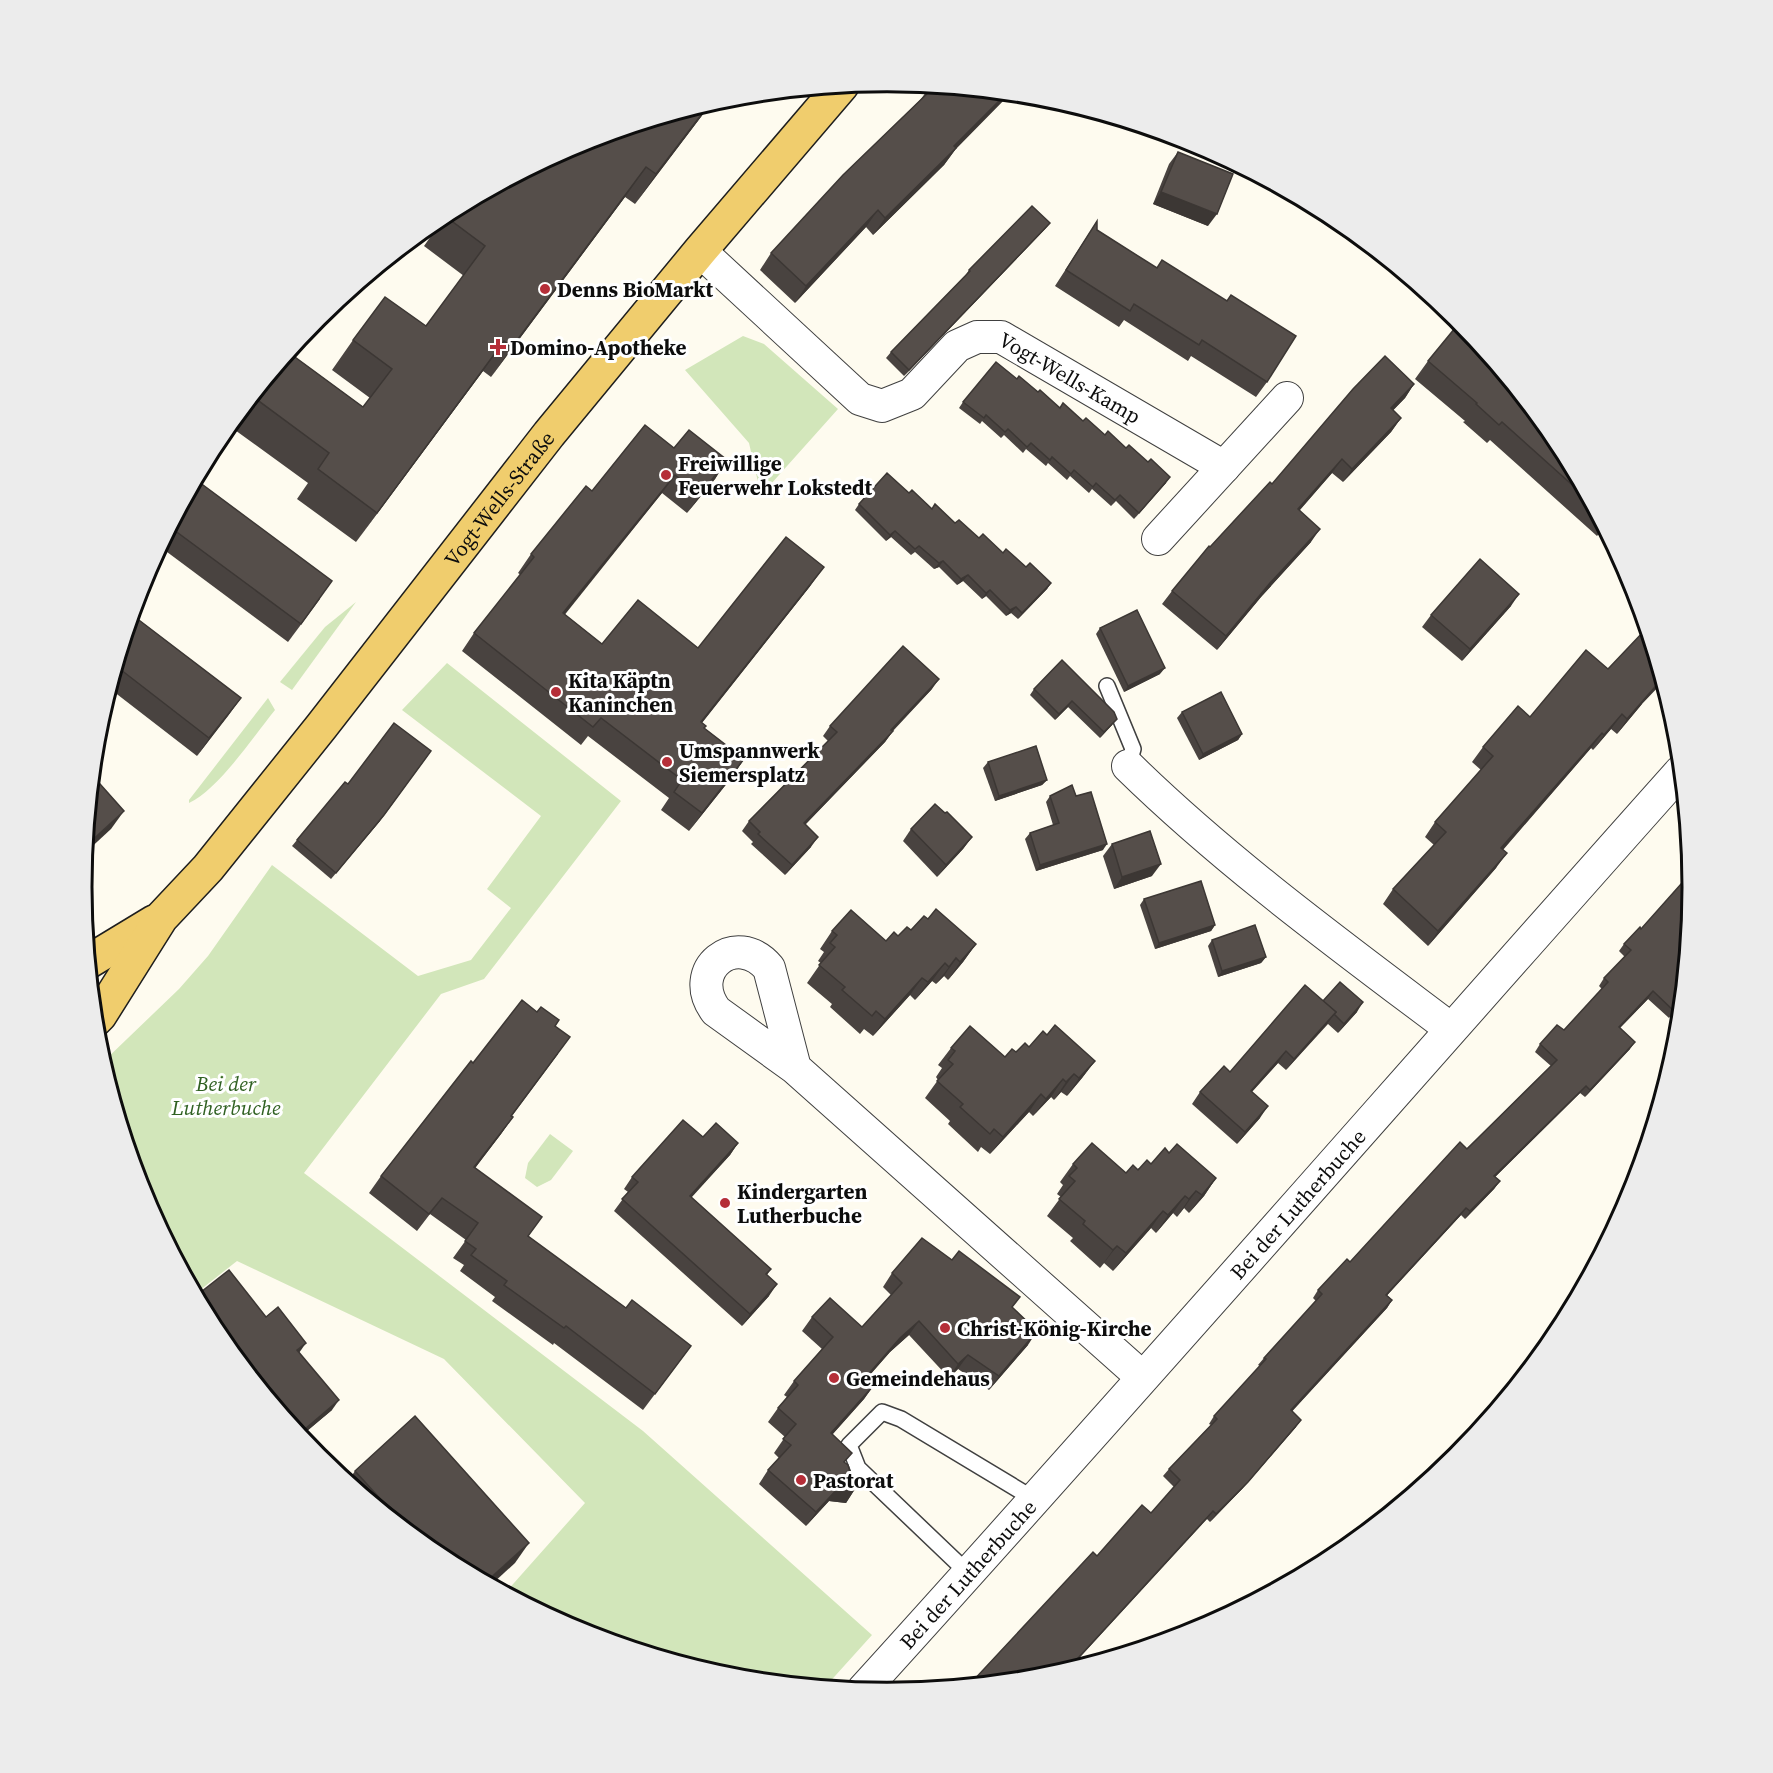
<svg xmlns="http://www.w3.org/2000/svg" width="1773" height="1773" font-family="'Source Serif 4',serif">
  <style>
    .green { fill: #d2e6ba }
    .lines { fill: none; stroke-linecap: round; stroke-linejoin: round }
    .lane-casing { stroke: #404040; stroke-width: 18 }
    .street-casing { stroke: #404040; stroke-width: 34 }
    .primary-casing { stroke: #1e1e1e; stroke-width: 36 }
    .lane { stroke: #fff; stroke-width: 15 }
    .street { stroke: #fff; stroke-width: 32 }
    .primary { stroke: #f0cd6d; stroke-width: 33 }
    .wall { fill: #494340 }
    .shaded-wall { fill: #3c3734 }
    .building { fill: #554e4a; stroke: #3c3734; stroke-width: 1.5 }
    .poi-dot { fill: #b52e38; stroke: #fff; stroke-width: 2 }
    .labels { text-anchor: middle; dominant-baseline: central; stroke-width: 6; stroke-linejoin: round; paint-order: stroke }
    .poi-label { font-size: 21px; font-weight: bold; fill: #0d0d0d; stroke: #fff; text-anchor: start }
    .street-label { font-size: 21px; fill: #0d0d0d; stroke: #fff }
    .park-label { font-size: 21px; font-style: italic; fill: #306122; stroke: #fff }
    .rim { fill: none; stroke: #0d0d0d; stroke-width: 3 }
  </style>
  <rect width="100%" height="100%" fill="#fefbef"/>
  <g class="green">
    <polygon points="743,336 764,344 838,409 761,495 749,443 685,370"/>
    <polygon points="356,602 292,690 280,682 325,627"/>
    <polygon points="447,663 621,801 484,979 441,994 304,1173 643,1431 872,1635 826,1686 729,1676 578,1631 506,1592 585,1503 444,1359 237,1261 195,1294 142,1194 102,1063 179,989 208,956 272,865 418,976 471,960 511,908 487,889 541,816 402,710"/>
    <path d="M 268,698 L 275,710 C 253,737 219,789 189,803 L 189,800 Z"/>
    <polygon points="550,1134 573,1151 551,1180 537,1187 525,1178 528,1163"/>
  </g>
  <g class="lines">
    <g class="lane-casing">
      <g id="lane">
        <polyline points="1107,686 1133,749 1128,766"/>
        <polyline points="968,1573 858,1468 849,1445 882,1412 901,1419 1034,1499"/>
      </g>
    </g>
    <g class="street-casing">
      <g id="street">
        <path id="s1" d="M 700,251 L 860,399 L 882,406 L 912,394 L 957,346 L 977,337 L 1001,337 L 1224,467"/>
        <polyline points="1158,539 1287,398"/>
        <path d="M 1128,766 C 1226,862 1341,946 1451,1029"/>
        <path d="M 795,1068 L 716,1011 C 685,970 736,929 769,968 L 795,1068 L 1142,1377"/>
        <path id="s2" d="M 863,1690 C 1139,1386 1408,1077 1681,771"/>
      </g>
    </g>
    <g class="primary-casing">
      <g id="primary">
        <polyline points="88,962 154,922"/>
        <path id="s3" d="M 94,1021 L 100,1015 L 161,918 L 208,868 L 321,727 L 549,434 L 700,251 L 842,85"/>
      </g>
    </g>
    <use href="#lane" class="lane"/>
    <use href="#street" class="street"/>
    <use href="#primary" class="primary"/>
  </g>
  <g class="wall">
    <polygon points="931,85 955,150 944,165 873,235 866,227 795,303 760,270 771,253 921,99"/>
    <polygon points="713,101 635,204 625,197 491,377 483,371 356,542 297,499 308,483 228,425 288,352 363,407 370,398 332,370 353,340 426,326 464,276 424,246 448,212 579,142"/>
    <polygon points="1178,152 1208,226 1153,204 1169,164"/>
    <polygon points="1097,221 1097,230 1157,268 1227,301 1231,295 1267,382 1256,397 1191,356 1188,361 1124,320 1119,327 1055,286"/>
    <polygon points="1050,223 1045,229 904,376 886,358 891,352 965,276 969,270"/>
    <polygon points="1428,361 1556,439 1604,528 1597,536 1490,440 1487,443 1463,422 1465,421 1415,379"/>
    <polygon points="1017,379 1060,408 1083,421 1105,435 1166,483 1134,519 1116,501 1111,506 1092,489 1089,493 1070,476 1067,480 1048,463 1046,466 1026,449 1023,453 1004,435 1001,438 982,421 980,424 959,408 963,402"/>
    <polygon points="1414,384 1405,398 1393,410 1401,418 1391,432 1343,482 1332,473 1300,510 1311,542 1261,597 1217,650 1162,604 1172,591 1210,547 1272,484"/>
    <polygon points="674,448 727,460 715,479 687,513 662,493 564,614 602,644 698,648 811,585 702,723 704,728 744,759 732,777 689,831 661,810 669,798 588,736 581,745 462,651 474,633 521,575 518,573 531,554 592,491"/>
    <polygon points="195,479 320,599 288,642 159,546"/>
    <polygon points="909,493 932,509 1051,583 1047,589 1018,619 1011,613 1006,616 986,596 982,599 963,581 957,585 939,567 934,569 915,552 911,555 891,537 886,541 855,510 859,504"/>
    <polygon points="1511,606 1462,661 1422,627 1431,615"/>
    <polygon points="131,614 241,698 197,756 109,688"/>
    <polygon points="1100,628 1160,674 1124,692 1096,634"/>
    <polygon points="1062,660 1112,725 1100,738 1068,707 1055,720 1030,695 1034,689"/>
    <polygon points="932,689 893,731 885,742 805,825 811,847 785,875 751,844 753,842 742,831 749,821 828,741 823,736 830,726"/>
    <polygon points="1642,704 1617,734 1611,729 1593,750 1591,748 1503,850 1496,868 1428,946 1383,904 1393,889 1434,845 1425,837 1435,822 1481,770 1472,762 1483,747 1530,717"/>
    <polygon points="1182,712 1242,734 1238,740 1199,760 1177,718"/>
    <polygon points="988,762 1047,780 1042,785 995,801 983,768"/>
    <polygon points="1050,796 1076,796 1103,850 1036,871 1025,839 1030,833 1053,825 1046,802"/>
    <polygon points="380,821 331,879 292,846 297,840"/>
    <polygon points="911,829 972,837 963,849 937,877 903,841"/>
    <polygon points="1112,844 1152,876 1114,889 1103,856"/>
    <polygon points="1144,899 1215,925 1211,931 1155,949 1140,905"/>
    <polygon points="928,919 976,944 963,962 948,980 944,976 936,984 932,981 915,1000 910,995 873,1036 864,1029 860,1034 830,1007 832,1004 807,983 821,963 818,961 824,952 820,949 832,931 886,941 911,930"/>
    <polygon points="1212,940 1266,957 1261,963 1218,977 1208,946"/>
    <polygon points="1624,944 1681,965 1680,1005 1669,1018 1648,999 1620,1028 1630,1049 1585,1097 1580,1093 1495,1177 1500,1181 1494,1189 1465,1219 1461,1215 1387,1295 1392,1300 1387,1308 1292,1411 1296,1427 1242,1489 1210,1522 1207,1519 1097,1556 1151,1513 1174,1487 1163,1476 1169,1469 1211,1425 1209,1424 1214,1416 1260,1366 1258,1365 1264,1358 1316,1301 1313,1298 1318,1290 1350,1262 1551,1066 1535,1052 1540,1044 1564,1030 1602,989 1599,986 1604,978 1625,957 1619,951"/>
    <polygon points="1323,1001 1357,1012 1338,1033 1328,1024 1286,1070 1278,1063 1252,1092 1260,1118 1237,1144 1192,1104 1200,1092 1230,1072"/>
    <polygon points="555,1026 558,1054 512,1116 513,1117 501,1134 475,1168 528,1237 626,1308 691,1346 643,1410 554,1343 553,1345 492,1301 495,1297 460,1271 464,1265 453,1258 466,1240 430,1214 417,1231 369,1193 381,1176 473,1063"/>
    <polygon points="1047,1035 1095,1061 1082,1078 1067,1096 1061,1092 1054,1100 1051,1097 1033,1116 1029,1112 990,1154 981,1147 978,1152 948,1124 950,1121 925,1098 938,1080 936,1077 942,1068 938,1065 951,1048 1005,1057 1029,1047"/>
    <polygon points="703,1137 738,1143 730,1155 691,1197 771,1269 767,1275 769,1296 742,1326 614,1211 628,1192 624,1189 632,1177"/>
    <polygon points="1169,1153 1216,1178 1204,1196 1189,1213 1184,1208 1177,1217 1173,1213 1156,1233 1151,1228 1113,1271 1104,1263 1100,1268 1070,1241 1073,1238 1047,1216 1061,1197 1057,1194 1063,1185 1060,1182 1073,1164 1126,1173 1151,1164"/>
    <polygon points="892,1273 1012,1308 1028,1345 989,1390 958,1369 949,1378 909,1335 890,1352 867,1378 874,1385 864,1399 832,1435 845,1463 855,1489 846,1503 829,1501 806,1526 759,1484 768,1470 779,1458 774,1453 785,1437 768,1422 778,1408 787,1397 784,1395 794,1381 822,1349 802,1331 812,1317 862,1327 891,1295 883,1287"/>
    <polygon points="196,1296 266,1317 332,1410 301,1436 217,1334"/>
    <polygon points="355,1471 515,1563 439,1556 348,1481"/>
  </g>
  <g class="shaded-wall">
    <polygon points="1007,93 1011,93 955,150 944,165 873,235 885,218 954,146"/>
    <polygon points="713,101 635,204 656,174 711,102"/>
    <polygon points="646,167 625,197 491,377 512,347"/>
    <polygon points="1161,192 1217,214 1208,226 1153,204"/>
    <polygon points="878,210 866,227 795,303 806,286"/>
    <polygon points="1050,223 1045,229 904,376 909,370"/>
    <polygon points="504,341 483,371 356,542 377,513"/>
    <polygon points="1414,384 1405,398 1382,422 1391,408"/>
    <polygon points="1401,418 1391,432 1343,482 1352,469"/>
    <polygon points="1342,459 1332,473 1289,522 1298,509"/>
    <polygon points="727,460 715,479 687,513 700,495"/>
    <polygon points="675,475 662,493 551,632 563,613"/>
    <polygon points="1170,477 1166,483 1134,519 1139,513"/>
    <polygon points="1320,529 1311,542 1261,597 1217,650 1226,636 1270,583"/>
    <polygon points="895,531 891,537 886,541 890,535"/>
    <polygon points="943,561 939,567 934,569 939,563"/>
    <polygon points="824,567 811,585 688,740 701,722"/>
    <polygon points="968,575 963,581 957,585 961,579"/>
    <polygon points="1051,583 1047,589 1018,619 1022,613"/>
    <polygon points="990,590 986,596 982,599 986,593"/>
    <polygon points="1519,594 1511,606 1462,661 1470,649"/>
    <polygon points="1016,607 1011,613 1006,616 1010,610"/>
    <polygon points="1165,668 1160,674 1124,692 1128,686"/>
    <polygon points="939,679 932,689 891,732 893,731 885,742 797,833 804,823"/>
    <polygon points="1661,680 1662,683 1642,704 1617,734 1627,719"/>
    <polygon points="241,698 228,716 197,756 209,738"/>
    <polygon points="1072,701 1068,707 1055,720 1059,714"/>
    <polygon points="1622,714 1611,729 1593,750 1604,735"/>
    <polygon points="1117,719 1112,725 1100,738 1104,732"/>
    <polygon points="1602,733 1591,748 1491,863 1501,848"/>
    <polygon points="1242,734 1238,740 1199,760 1203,754"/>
    <polygon points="431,751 380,821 331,879 336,873"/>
    <polygon points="744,759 732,777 689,831 702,813"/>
    <polygon points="1047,780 1042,785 995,801 999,796"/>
    <polygon points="124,811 111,829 84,854 85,848 88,844"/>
    <polygon points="818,837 811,847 785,875 792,865"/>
    <polygon points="972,837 963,849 937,877 946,865"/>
    <polygon points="1107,844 1103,850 1036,871 1040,865"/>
    <polygon points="1507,853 1496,868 1428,946 1438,931"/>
    <polygon points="1161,864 1152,876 1114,889 1122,877"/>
    <polygon points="1215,925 1211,931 1155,949 1159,943"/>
    <polygon points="976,944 963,962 948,980 960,962"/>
    <polygon points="1266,957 1261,963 1218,977 1222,971"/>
    <polygon points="956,958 944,976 936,984 949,967"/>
    <polygon points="945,963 932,981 915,1000 928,982"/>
    <polygon points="922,978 910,995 873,1036 885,1019"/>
    <polygon points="1653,991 1648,999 1614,1034 1619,1027"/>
    <polygon points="1363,1002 1357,1012 1338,1033 1344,1024"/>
    <polygon points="1680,1003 1680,1005 1669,1018 1674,1011"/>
    <polygon points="1336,1012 1327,1024 1286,1070 1294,1059"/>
    <polygon points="1635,1042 1630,1049 1585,1097 1590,1090"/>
    <polygon points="1286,1051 1278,1063 1242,1102 1251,1091"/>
    <polygon points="1095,1061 1082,1078 1067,1096 1079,1078"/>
    <polygon points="1074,1074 1061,1092 1054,1100 1066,1082"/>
    <polygon points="1063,1079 1051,1097 1033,1116 1046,1099"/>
    <polygon points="1586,1086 1580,1093 1489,1183 1494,1176"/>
    <polygon points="1041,1094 1029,1112 990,1154 1003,1137"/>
    <polygon points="1268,1106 1260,1118 1237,1144 1245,1132"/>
    <polygon points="513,1117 501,1134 463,1184 474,1167"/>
    <polygon points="738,1143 730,1155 682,1208 690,1196"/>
    <polygon points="1216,1178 1204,1196 1189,1213 1202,1195"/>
    <polygon points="1500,1181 1494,1189 1465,1219 1470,1211"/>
    <polygon points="1196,1191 1184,1208 1177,1217 1189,1199"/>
    <polygon points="1185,1196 1173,1213 1156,1233 1168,1215"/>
    <polygon points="1466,1208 1461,1215 1381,1302 1386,1295"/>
    <polygon points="1163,1211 1151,1228 1113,1271 1126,1253"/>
    <polygon points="1117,1246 1104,1263 1100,1268 1113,1250"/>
    <polygon points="777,1284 769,1296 742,1326 750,1314"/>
    <polygon points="1392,1300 1387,1308 1286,1418 1291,1410"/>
    <polygon points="919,1321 909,1335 890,1352 856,1391 866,1377 900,1338"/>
    <polygon points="1037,1331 1028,1345 989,1390 999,1376"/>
    <polygon points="306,1343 299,1353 297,1350"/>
    <polygon points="968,1355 958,1369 949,1378 958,1364"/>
    <polygon points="874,1385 864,1399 821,1447 831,1433"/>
    <polygon points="339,1400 332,1410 301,1436 299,1434"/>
    <polygon points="1301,1420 1296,1427 1242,1489 1210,1522 1216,1514"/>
    <polygon points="839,1487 855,1489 846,1503 829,1501 806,1526 816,1512"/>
    <polygon points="1213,1511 1207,1519 1070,1668 1068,1669"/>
    <polygon points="529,1543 515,1563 492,1584 486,1582"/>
  </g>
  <g class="building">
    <polygon points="931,85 1007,93 954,146 956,148 885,218 878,210 806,286 771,253 843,175 932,89 930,87"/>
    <polygon points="711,102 656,174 646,167 512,347 504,341 377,513 318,469 329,453 252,396 288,352 363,407 392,369 353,340 385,297 426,326 485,246 445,216 448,212 579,142"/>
    <polygon points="1178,152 1233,174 1217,214 1161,192"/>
    <polygon points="1032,206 1050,223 909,370 891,352 970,271 969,270"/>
    <polygon points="1097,221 1097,230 1157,268 1162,260 1227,301 1231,295 1296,336 1267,382 1202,340 1199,345 1134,304 1130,311 1066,270"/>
    <polygon points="1460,322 1556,439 1589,500 1502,422 1499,425 1476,404 1477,403 1428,361"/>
    <polygon points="1385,356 1414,384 1391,408 1401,418 1352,469 1342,459 1298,509 1320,529 1270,583 1226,636 1172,591 1209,546 1210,547 1270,482 1272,484 1353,389"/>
    <polygon points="996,362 1017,379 1019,376 1038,392 1040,390 1060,408 1063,403 1083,421 1086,418 1105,435 1108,431 1126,448 1129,445 1148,462 1151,459 1170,477 1139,513 1120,495 1115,500 1096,483 1093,487 1074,470 1071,474 1052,457 1050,460 1031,443 1027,447 1008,429 1005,432 986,415 984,418 963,402"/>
    <polygon points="645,425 674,448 689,430 727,460 700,495 675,475 563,613 602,644 638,600 698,648 786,537 824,567 701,722 706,726 704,728 744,759 702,813 674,792 682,780 601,718 593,727 474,633 534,557 531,554 586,486 592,491"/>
    <polygon points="887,473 909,493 912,490 932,509 935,504 955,523 959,520 979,538 983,534 1003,553 1006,549 1026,567 1030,563 1051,583 1022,613 1016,607 1010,610 990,590 986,593 968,575 961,579 943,561 939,563 919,546 915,549 895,531 890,535 859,504"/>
    <polygon points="195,479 332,581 301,624 170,527"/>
    <polygon points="1480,559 1519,594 1470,649 1431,615"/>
    <polygon points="1137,610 1165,668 1128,686 1100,628"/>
    <polygon points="131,614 241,698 209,738 116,666"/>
    <polygon points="1646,629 1661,680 1627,719 1622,714 1604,735 1602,733 1501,848 1507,853 1438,931 1393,889 1446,832 1435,822 1493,756 1483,747 1518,706 1530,717 1586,650 1608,669"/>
    <polygon points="903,646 939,679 891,730 893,731 804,823 818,837 792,865 758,834 760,832 749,821 837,732 830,726"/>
    <polygon points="1062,660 1114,712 1117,719 1104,732 1072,701 1059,714 1034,689"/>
    <polygon points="1221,692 1242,734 1203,754 1182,712"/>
    <polygon points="394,723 431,751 384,815 336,873 297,840 345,782 348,784"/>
    <polygon points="1036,746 1047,780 999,796 988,762"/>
    <polygon points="92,775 124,811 88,844 85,842"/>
    <polygon points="1072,785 1076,796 1091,792 1107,844 1040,865 1030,833 1059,823 1050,796"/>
    <polygon points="935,804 945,813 947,812 972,837 946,865 911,829"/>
    <polygon points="1150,831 1161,864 1122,877 1112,844"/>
    <polygon points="1690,874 1692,887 1685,959 1680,965 1684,968 1680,1003 1674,1011 1653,991 1619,1027 1635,1042 1590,1090 1586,1086 1494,1176 1500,1181 1470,1211 1466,1208 1386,1295 1392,1300 1291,1410 1301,1420 1248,1482 1216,1514 1213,1511 1068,1669 1043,1677 970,1684 1093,1552 1097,1556 1142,1505 1151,1513 1180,1480 1169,1469 1217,1419 1214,1416 1266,1359 1264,1358 1322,1294 1318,1290 1347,1259 1350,1262 1460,1142 1467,1149 1557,1060 1540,1044 1557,1025 1564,1030 1608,982 1604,978 1631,950 1624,944 1640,927 1641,929"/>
    <polygon points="1201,881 1215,925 1159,943 1144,899"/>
    <polygon points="936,909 976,944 960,962 956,958 949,967 945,963 928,982 922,978 885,1019 876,1011 872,1016 842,990 845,987 819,965 835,947 830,943 837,935 832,931 851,910 886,941 894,932 898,936 907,927 911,930 924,916 928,919"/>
    <polygon points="1255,925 1266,957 1222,971 1212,940"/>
    <polygon points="1340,982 1363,1002 1344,1024 1334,1014 1336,1012 1323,1001"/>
    <polygon points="1305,985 1336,1012 1294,1059 1286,1051 1251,1091 1268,1106 1245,1132 1200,1092 1224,1066 1230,1072"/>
    <polygon points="522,1000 537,1012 541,1007 559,1020 555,1026 570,1037 511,1116 513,1117 474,1167 542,1217 528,1236 626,1308 632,1300 691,1346 655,1394 566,1326 564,1328 504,1285 507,1281 471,1255 476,1249 465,1241 478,1223 442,1198 429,1214 381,1176 471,1061 473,1063"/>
    <polygon points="1055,1025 1095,1061 1079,1078 1074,1074 1066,1082 1063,1079 1046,1099 1041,1094 1003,1137 994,1129 990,1134 960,1107 963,1104 937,1081 953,1064 948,1060 955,1051 951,1048 970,1026 1005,1057 1012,1049 1016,1052 1025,1043 1029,1047 1043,1031 1047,1035"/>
    <polygon points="683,1120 703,1137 716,1123 738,1143 690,1196 771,1269 766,1274 777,1284 750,1314 622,1199 638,1182 632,1177"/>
    <polygon points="1092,1143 1126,1173 1133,1165 1138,1170 1147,1160 1151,1164 1165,1148 1169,1153 1177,1144 1216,1178 1202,1195 1196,1191 1189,1199 1185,1196 1168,1215 1163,1211 1126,1253 1117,1246 1113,1250 1083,1224 1085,1221 1059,1199 1075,1181 1069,1176 1077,1168 1073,1164"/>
    <polygon points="922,1238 952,1260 959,1251 1020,1297 1012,1307 1037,1331 999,1376 968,1355 958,1364 919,1321 900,1338 866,1377 874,1385 831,1433 852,1453 844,1462 848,1465 855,1489 839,1487 816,1512 768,1470 791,1445 783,1439 796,1424 778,1408 798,1385 794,1381 833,1337 812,1317 830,1298 862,1327 902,1283 892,1273"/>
    <polygon points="229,1270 266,1317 278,1307 306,1343 297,1350 339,1400 299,1434 228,1348 231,1345 205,1311 196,1296"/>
    <polygon points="415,1416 529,1543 486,1582 439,1556 415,1537 355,1471"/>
  </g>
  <g class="poi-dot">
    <circle cx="545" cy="289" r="6"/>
    <path d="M495 338h6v6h6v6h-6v6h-6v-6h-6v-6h6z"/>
    <circle cx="666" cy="475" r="6"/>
    <circle cx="556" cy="692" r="6"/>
    <circle cx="667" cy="762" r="6"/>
    <circle cx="725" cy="1203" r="6"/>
    <circle cx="945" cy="1328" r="6"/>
    <circle cx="834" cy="1378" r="6"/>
    <circle cx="801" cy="1480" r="6"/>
  </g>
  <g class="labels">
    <g class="poi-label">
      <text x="557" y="289">Denns BioMarkt</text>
      <text x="510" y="347">Domino-Apotheke</text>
      <text x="678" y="463">Freiwillige<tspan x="678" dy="24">Feuerwehr Lokstedt</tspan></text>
      <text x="568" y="680">Kita Käptn<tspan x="568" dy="24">Kaninchen</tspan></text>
      <text x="679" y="750">Umspannwerk<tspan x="679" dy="24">Siemersplatz</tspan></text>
      <text x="737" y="1191">Kindergarten<tspan x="737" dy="24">Lutherbuche</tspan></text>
      <text x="957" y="1328">Christ-König-Kirche</text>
      <text x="846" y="1378">Gemeindehaus</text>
      <text x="813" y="1480">Pastorat</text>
    </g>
    <g class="street-label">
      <text stroke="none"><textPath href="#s1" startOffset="465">Vogt-Wells-Kamp</textPath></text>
      <text stroke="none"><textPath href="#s3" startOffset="662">Vogt-Wells-Straße</textPath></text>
      <text stroke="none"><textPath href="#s2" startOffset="652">Bei der Lutherbuche</textPath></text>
      <text stroke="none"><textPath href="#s2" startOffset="156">Bei der Lutherbuche</textPath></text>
    </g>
    <g class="park-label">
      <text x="226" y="1083">Bei der<tspan x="226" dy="24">Lutherbuche</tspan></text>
    </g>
  </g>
  <path d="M0 0H1773V1773H0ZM92 887a795 795 0 1 1 1590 0a795 795 0 1 1-1590 0Z" fill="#ececec" fill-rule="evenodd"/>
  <path class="rim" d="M92 887a795 795 0 1 1 1590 0a795 795 0 1 1-1590 0Z"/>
</svg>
